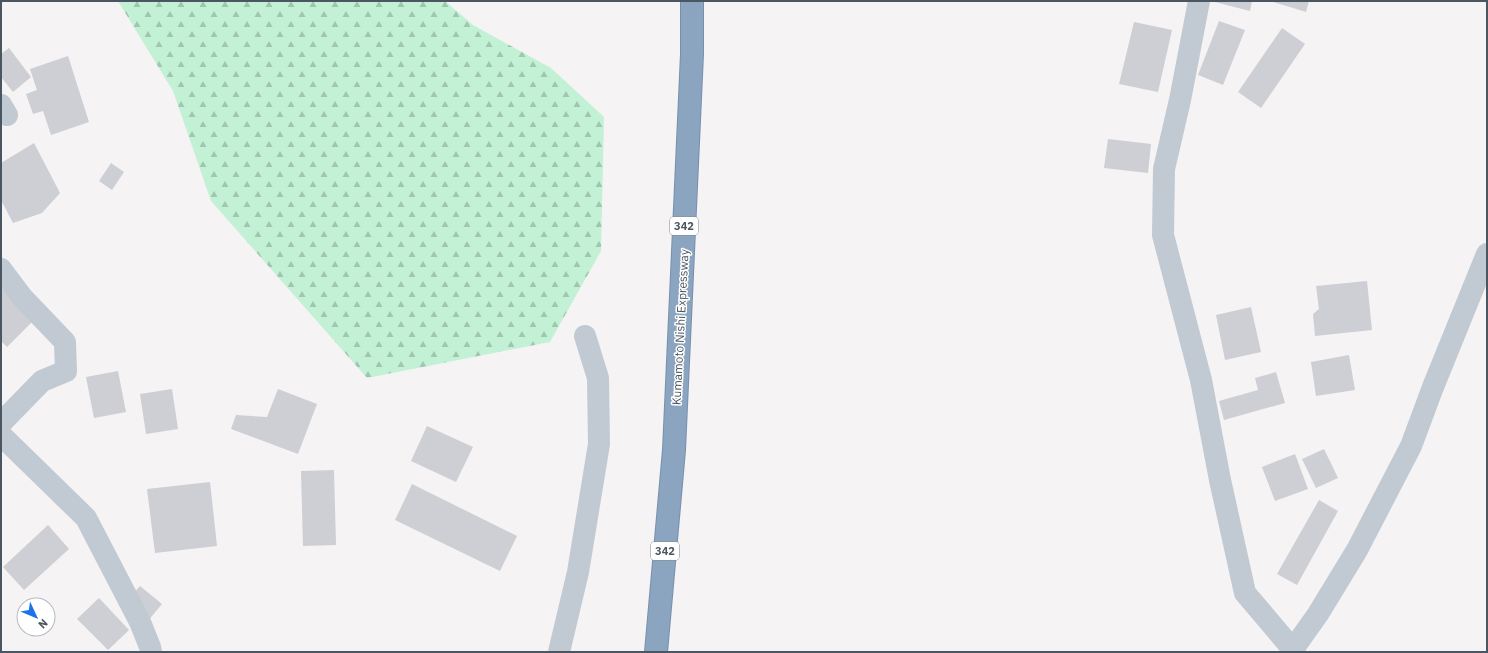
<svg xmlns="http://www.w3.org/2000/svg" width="1488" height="653" font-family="'IBM Plex Sans',sans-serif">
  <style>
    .forest { fill: url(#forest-firs) }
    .building { fill: #cdcfd5 }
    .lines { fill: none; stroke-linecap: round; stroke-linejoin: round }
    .motorway-casing { stroke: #7690ad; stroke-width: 24 }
    .minor { stroke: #c1cad2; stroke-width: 22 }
    .tertiary { stroke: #c1cad2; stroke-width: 22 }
    .motorway { stroke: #8ba5c1; stroke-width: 22 }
    .labels { text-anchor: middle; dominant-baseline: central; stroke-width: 3; stroke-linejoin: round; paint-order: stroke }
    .shield { fill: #fff; stroke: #808990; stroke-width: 1 }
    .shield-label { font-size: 11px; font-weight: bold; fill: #4a5661 }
    .street-label { font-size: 12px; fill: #4a5661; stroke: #fff }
  </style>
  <defs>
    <pattern id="forest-firs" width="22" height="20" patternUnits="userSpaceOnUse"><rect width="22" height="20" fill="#c3f1d5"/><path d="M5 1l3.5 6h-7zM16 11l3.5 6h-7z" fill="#a0c6b0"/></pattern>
  </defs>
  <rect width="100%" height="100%" fill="#f5f3f3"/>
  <polygon class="forest" points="118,1 445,1 473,25 551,68 604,117 601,251 550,342 367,378 211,201 173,91"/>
  <g class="building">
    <polygon points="1211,1 1252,1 1250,11"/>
    <polygon points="1270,1 1309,1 1306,12"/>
    <polygon points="1219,21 1245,30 1223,85 1198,75"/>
    <polygon points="1134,22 1172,30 1158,92 1119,84"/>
    <polygon points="1282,28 1305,44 1261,108 1238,92"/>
    <polygon points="9,48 31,77 13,92 1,77 1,54"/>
    <polygon points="68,56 89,122 51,135 43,111 33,114 26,94 37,90 30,69"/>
    <polygon points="1108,139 1151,144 1148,173 1104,168"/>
    <polygon points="34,143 60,193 42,213 13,223 1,200 1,163"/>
    <polygon points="111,163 124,172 112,190 99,181"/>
    <polygon points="1367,281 1372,330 1315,336 1313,314 1319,309 1316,286"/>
    <polygon points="1,288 34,320 7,347 1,341"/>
    <polygon points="1251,307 1261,352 1225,360 1216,315"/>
    <polygon points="1349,355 1355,390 1316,396 1311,362"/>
    <polygon points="118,371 126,412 94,418 86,377"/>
    <polygon points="1276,372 1285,403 1224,420 1219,401 1258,390 1255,378"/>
    <polygon points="172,389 178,429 146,434 140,394"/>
    <polygon points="278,389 317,404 298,454 231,429 236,415 267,417"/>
    <polygon points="427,426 473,447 456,482 411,461"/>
    <polygon points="1324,449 1338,478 1316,488 1302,459"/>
    <polygon points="1295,454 1308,489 1275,501 1262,467"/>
    <polygon points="334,470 336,545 303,546 301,471"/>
    <polygon points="210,482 217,546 155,553 147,489"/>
    <polygon points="412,484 517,536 500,571 395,520"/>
    <polygon points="1319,500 1338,511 1297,585 1277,574"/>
    <polygon points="48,525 69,549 24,590 3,567"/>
    <polygon points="140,586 162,604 147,622 132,595"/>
    <polygon points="99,598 129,630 108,650 77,619"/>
  </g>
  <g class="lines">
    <g class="motorway-casing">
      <polyline id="motorway" points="656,652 674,450 692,54 692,1"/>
    </g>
    <g class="minor">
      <polyline points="1199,1 1180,100 1164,169 1163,235 1201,380 1220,480 1245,593 1295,652"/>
      <polyline points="1,105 7,115"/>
      <polyline points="1,269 22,297 65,342 66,371 42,381 1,423"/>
      <polyline points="1,435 86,518 140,622 150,647 151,652"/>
      <polyline points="559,652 578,572 599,444 598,378 585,336"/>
    </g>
    <polyline class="tertiary" points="1291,652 1318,614 1357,550 1411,446 1433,387 1487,254"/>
    <use href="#motorway" class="motorway"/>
  </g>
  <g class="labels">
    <g class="shield">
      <rect x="670" y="217" width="28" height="18" rx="3"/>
      <rect x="651" y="542" width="28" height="18" rx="3"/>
    </g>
    <g class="shield-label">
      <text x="684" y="226">342</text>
      <text x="665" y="551">342</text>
    </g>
    <g class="street-label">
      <text transform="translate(680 327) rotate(-87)">Kumamoto Nishi Expressway</text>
    </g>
  </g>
  <rect width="1488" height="653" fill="none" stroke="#4a5661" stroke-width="4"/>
  <g transform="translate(36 617) rotate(134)"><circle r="19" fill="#ffffff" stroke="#b7bbc0"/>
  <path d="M0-3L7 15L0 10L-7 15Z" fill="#1a73e8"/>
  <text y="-6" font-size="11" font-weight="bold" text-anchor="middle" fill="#4a5661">N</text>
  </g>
</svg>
